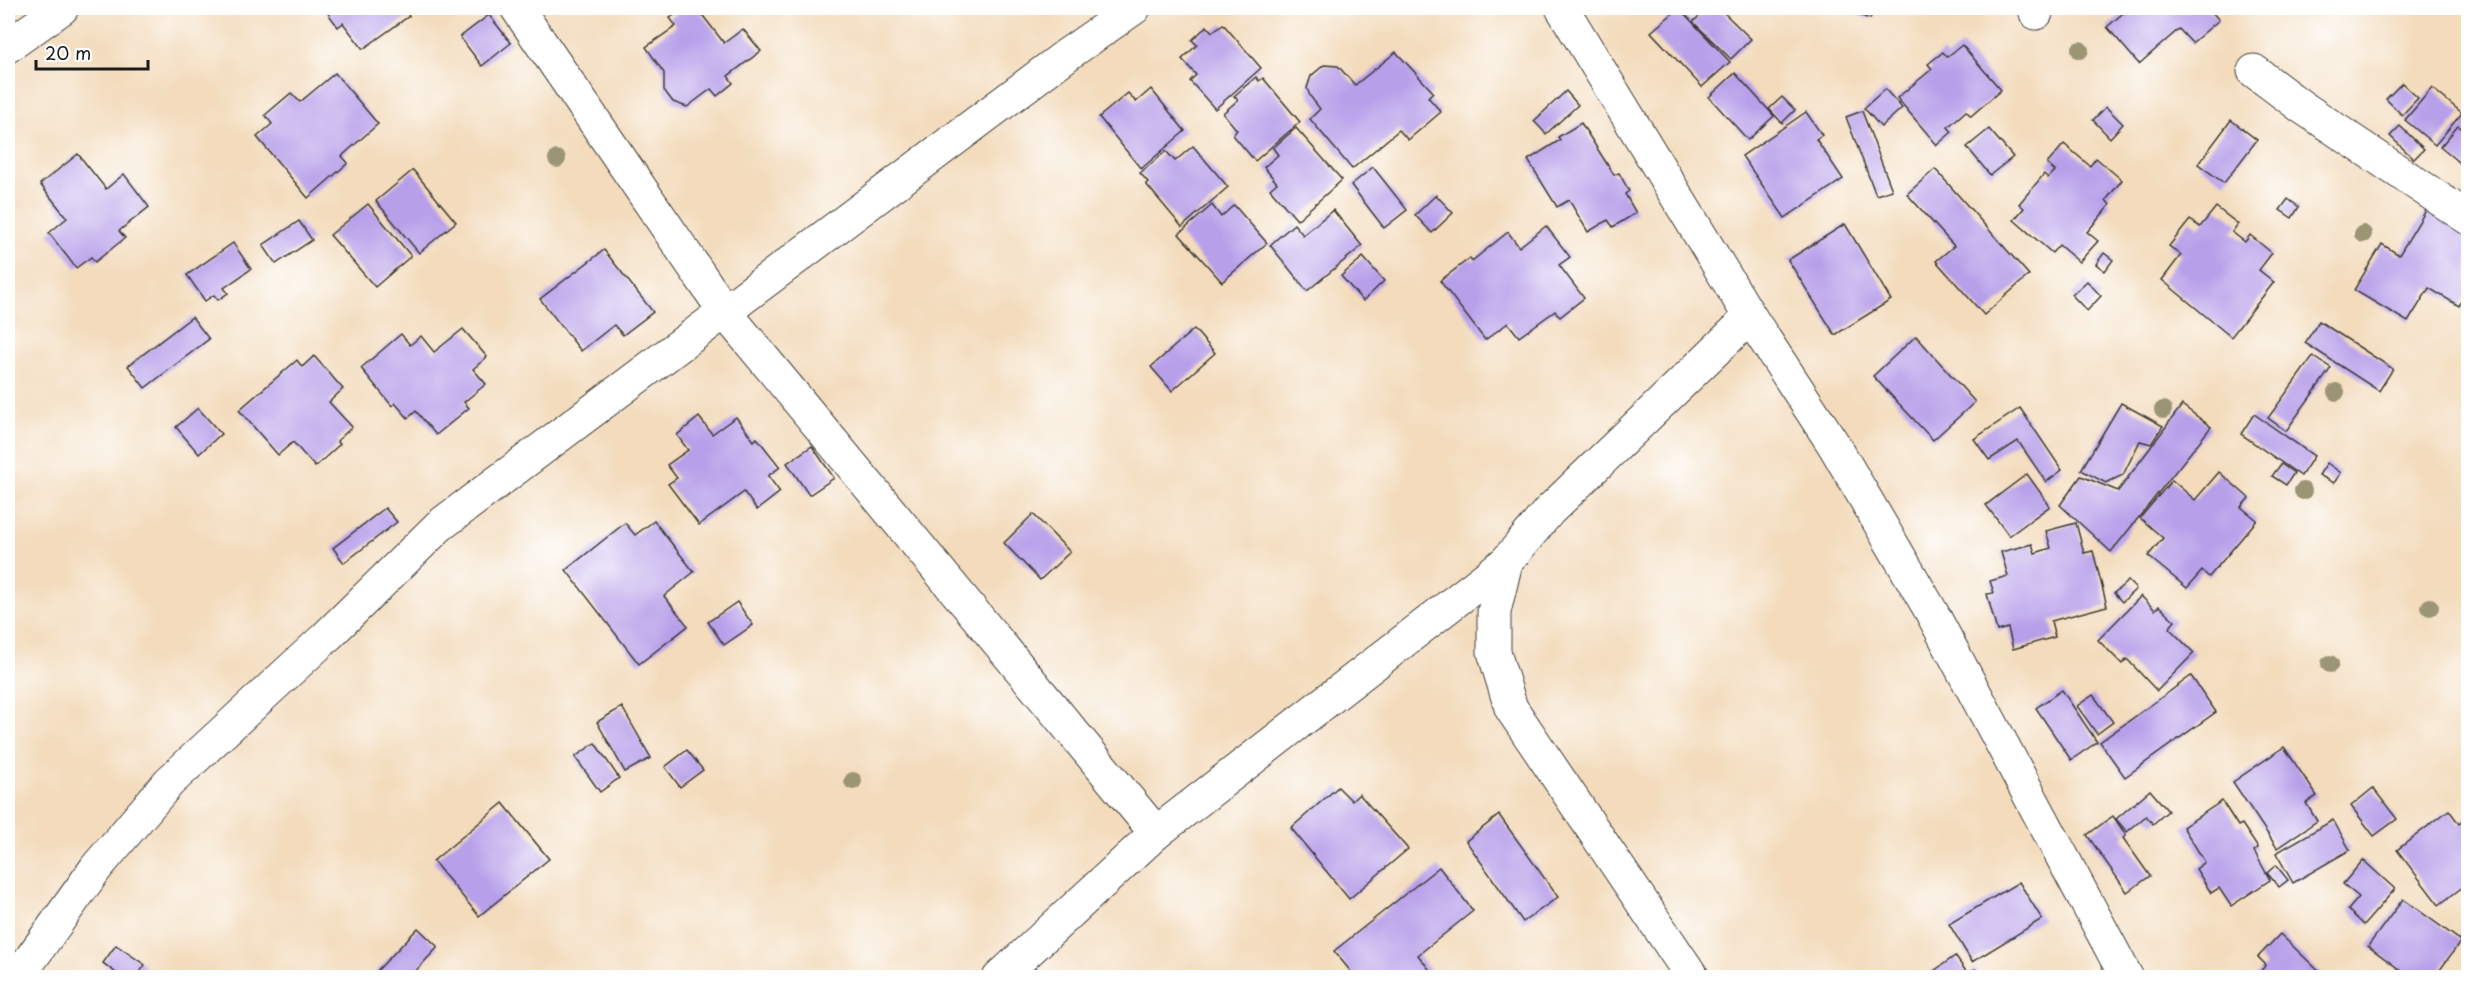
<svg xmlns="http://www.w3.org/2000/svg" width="2476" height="985" font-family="'Playpen Sans',sans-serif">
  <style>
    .building { fill: #b79fe9 }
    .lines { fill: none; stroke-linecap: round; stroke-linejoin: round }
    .minor-casing { stroke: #3c3934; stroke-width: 35 }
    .minor { stroke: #fff; stroke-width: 33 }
    .tree { fill: #9c9575 }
  </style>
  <rect width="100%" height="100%" fill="#fff"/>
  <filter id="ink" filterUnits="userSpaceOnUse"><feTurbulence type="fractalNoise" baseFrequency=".0167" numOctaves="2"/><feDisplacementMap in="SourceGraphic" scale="12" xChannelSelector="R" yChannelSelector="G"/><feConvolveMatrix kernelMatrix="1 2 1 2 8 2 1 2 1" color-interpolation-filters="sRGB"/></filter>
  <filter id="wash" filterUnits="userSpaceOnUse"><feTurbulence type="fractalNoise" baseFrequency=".008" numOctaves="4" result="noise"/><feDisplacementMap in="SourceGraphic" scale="24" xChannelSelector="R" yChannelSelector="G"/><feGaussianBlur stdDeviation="1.35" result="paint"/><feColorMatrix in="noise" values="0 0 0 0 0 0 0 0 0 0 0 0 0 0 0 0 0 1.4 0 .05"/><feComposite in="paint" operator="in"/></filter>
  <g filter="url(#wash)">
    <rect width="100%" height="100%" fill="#f3dbbc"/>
    <g id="blocks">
      <g class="building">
        <polygon points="324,8 403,8 409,16 363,49 343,23 338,27"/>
        <polygon points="685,8 697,8 724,43 743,29 761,51 728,76 733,83 717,96 711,89 687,107 673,102 664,90 664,73 646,47 676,26 670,18"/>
        <polygon points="1679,8 1730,62 1702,87 1651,32"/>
        <polygon points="1707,8 1719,8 1751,39 1731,59 1693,22"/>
        <polygon points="1846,8 1874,8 1870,19 1845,10"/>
        <polygon points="2129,8 2208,8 2219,20 2192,43 2179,29 2139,64 2107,27"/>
        <polygon points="489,15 511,43 482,66 460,37"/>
        <polygon points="1223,24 1261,68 1215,109 1190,81 1196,75 1182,59 1197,45 1192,40 1207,26 1212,32"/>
        <polygon points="1962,45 2001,90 1971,116 1966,111 1948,127 1952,132 1937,145 1897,98 1932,69 1928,64 1943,52 1947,57"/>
        <polygon points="1396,52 1433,92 1428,97 1441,112 1408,140 1399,130 1352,169 1310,119 1320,109 1310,96 1307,88 1311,76 1324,65 1338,66 1355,85"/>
        <polygon points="335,73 378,124 342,156 348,163 308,198 257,137 272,124 265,115 291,93 300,102"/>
        <polygon points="1735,73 1774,116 1748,140 1709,97"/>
        <polygon points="1256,77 1259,81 1263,78 1300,122 1255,161 1233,135 1237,130 1223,113 1238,100 1234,96"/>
        <polygon points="2402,83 2418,98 2402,115 2386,99"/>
        <polygon points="2432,88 2462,113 2435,145 2405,120"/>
        <polygon points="1151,89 1185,131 1141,169 1099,117 1128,93 1136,102"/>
        <polygon points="1885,89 1902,108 1881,127 1864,108"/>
        <polygon points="1566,91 1578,105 1546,134 1534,121"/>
        <polygon points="1782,97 1795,110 1782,123 1769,109"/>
        <polygon points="2106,107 2123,124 2110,138 2093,120"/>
        <polygon points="1862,111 1892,190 1876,195 1846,117"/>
        <polygon points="1806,112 1822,135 1816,139 1843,179 1785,218 1742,156"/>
        <polygon points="2468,118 2468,170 2440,147 2458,126 2461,128"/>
        <polygon points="2231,120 2257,140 2224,183 2198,164"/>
        <polygon points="1581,123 1614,175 1619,173 1629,191 1625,194 1636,213 1613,227 1608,220 1588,232 1569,200 1557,207 1528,160 1560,140 1558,137"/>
        <polygon points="2400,126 2424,149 2414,159 2390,136"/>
        <polygon points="1296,128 1342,180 1297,220 1270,189 1277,183 1264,167 1278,155 1273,148"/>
        <polygon points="1989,129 2013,157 1990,175 1967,147"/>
        <polygon points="2064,144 2090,166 2096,158 2122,180 2106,200 2110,205 2087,232 2098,241 2079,262 2059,245 2052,253 2014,220 2024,208 2019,204 2044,174 2048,178 2055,171 2047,164"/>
        <polygon points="1193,146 1228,187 1182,227 1146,184 1148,182 1140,173 1166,151 1175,161"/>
        <polygon points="78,154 106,189 124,174 149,207 119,231 125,238 95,262 91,257 76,268 49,233 67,218 40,184"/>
        <polygon points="1373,167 1407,210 1384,228 1351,185"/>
        <polygon points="1935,169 2029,275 1984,315 1936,261 1954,246 1907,194"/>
        <polygon points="413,170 456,222 419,253 376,201"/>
        <polygon points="1436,195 1453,213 1432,233 1415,215"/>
        <polygon points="2288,199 2299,207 2292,218 2280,210"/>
        <polygon points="368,204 411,256 375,287 330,235"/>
        <polygon points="1212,205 1221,217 1234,205 1267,243 1222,282 1179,234"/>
        <polygon points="2216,207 2238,224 2232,232 2245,242 2250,235 2272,253 2259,270 2274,282 2231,337 2162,280 2181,255 2169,246 2190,220 2200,227"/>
        <polygon points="2428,207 2468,232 2468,291 2459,306 2429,288 2408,322 2354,290 2382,244 2399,255"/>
        <polygon points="1333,210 1362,246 1307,291 1270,245 1294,224 1303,235"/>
        <polygon points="299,221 312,240 276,264 263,245"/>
        <polygon points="1845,224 1891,300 1835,335 1788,260"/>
        <polygon points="1546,226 1570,257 1559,265 1584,298 1560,317 1555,311 1519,337 1508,323 1485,340 1440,281 1470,258 1472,261 1508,232 1519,247"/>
        <polygon points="233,243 251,269 224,288 228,293 218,300 214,295 205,301 187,275"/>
        <polygon points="604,250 653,312 623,335 614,325 581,351 540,299"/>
        <polygon points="2104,253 2113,260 2105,271 2096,264"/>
        <polygon points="1363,257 1384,281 1363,301 1341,276"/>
        <polygon points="2087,281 2101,296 2087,311 2072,295"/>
        <polygon points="192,317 209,339 145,388 128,366"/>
        <polygon points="2319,321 2393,369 2379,391 2305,343"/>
        <polygon points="463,329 487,357 473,369 486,384 464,402 469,408 436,435 416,411 408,418 395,403 392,406 361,368 401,334 410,345 421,336 434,352"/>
        <polygon points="1194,329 1215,353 1172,391 1151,367"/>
        <polygon points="1916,336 1975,402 1933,440 1873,376"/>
        <polygon points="314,356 343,389 329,402 352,427 337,441 340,444 315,467 293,442 278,455 239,410 297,360 302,367"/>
        <polygon points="2313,356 2331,368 2286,431 2268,418"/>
        <polygon points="2121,403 2163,426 2151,444 2140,441 2123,475 2106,483 2081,470"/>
        <polygon points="2182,405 2211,427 2111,552 2060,505 2081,476 2118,491"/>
        <polygon points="198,408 221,434 199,454 176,427"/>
        <polygon points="2020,408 2062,470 2046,482 2018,441 1989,460 1974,439"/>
        <polygon points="2254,414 2314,456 2301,476 2241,434"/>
        <polygon points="699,417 712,434 736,417 754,441 757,438 780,467 768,476 780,492 757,510 744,492 699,525 668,484 677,478 667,465 688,450 677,435"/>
        <polygon points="812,446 834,478 809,495 787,463"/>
        <polygon points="2327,463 2341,473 2334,483 2319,475"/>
        <polygon points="2281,464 2294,473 2286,485 2272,476"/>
        <polygon points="2219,472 2249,498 2241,507 2257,520 2209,577 2202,571 2187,588 2148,556 2163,538 2140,518 2172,480 2195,500"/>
        <polygon points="2027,474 2050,506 2009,536 1986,505"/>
        <polygon points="385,508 397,522 344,563 333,548"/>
        <polygon points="1033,514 1070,552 1040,580 1004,543"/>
        <polygon points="654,521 694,572 664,596 688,626 639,664 566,570 625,523 635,535"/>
        <polygon points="2076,523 2084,553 2093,551 2107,606 2051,621 2055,637 2013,649 2008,628 1997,631 1987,594 1994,593 1990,581 2008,576 2001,552 2032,544 2035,553 2051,548 2046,531"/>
        <polygon points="2128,581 2136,589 2122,602 2114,593"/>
        <polygon points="2141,596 2155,610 2159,606 2175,621 2169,628 2194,653 2157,691 2127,659 2122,664 2098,640"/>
        <polygon points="737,602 753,625 724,645 708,622"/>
        <polygon points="2191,676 2216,712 2125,777 2100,742"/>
        <polygon points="2062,690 2097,742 2071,760 2036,708"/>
        <polygon points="2093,695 2113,722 2097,734 2077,706"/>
        <polygon points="622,707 651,758 625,772 597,722"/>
        <polygon points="595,743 619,778 600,792 575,757"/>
        <polygon points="2284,747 2317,796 2306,803 2317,821 2277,848 2233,782"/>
        <polygon points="687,750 703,770 680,787 665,767"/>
        <polygon points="1338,787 1352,801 1359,794 1408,849 1349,899 1291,828"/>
        <polygon points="2373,788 2397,819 2374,836 2351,806"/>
        <polygon points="2150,790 2168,811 2153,824 2146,816 2127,832 2116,819"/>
        <polygon points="2222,801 2238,826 2242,824 2258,848 2254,851 2270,880 2231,906 2219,888 2211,893 2196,869 2205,862 2183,827"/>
        <polygon points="503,803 549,859 479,916 433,861"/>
        <polygon points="2449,810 2459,824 2468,817 2468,883 2439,905 2397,850"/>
        <polygon points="1499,815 1558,897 1523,922 1466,841"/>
        <polygon points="2113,816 2126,835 2123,838 2150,876 2127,892 2087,835"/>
        <polygon points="2333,820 2350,850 2293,883 2276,853"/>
        <polygon points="2363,860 2395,889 2364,925 2348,910 2359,897 2343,884"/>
        <polygon points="2276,865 2288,880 2279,887 2267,873"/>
        <polygon points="1439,867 1473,911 1418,955 1436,978 1356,978 1334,951"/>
        <polygon points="2019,882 2042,919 1972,962 1949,924"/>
        <polygon points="2403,899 2461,941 2434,978 2411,978 2368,946"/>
        <polygon points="418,928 438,947 409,978 379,978 374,974"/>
        <polygon points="2280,934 2326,978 2254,978 2266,965 2258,957"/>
        <polygon points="116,945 145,965 136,978 123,978 103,963"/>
        <polygon points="1955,956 1968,974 1975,969 1981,978 1924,978"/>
      </g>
    </g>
  </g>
  <g filter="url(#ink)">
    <use href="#blocks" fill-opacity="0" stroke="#3c3934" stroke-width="1.5"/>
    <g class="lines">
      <g class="minor-casing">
        <g id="minor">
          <polyline points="517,8 725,312 1156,833"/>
          <polyline points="1562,8 1750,317 1549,511 1506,562 1494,612 1494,652 1511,708 1693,978"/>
          <polyline points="2036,13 2037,8"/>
          <polyline points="8,46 62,8"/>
          <polyline points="2254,71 2302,107 2468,218"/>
          <polyline points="1750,317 1834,445 1931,611 2127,978"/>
          <polyline points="17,978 96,868 169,782 324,639 439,526 1068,54 1134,8"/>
          <polyline points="999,978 1156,833 1506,562"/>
        </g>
      </g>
      <use href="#minor" class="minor"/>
    </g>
    <g class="tree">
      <circle cx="2080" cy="50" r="9"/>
      <circle cx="557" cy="159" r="9"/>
      <circle cx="2363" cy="234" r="9"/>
      <circle cx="2336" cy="392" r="9"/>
      <circle cx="2163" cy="410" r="9"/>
      <circle cx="2303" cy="491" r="9"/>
      <circle cx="2430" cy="607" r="9"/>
      <circle cx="2330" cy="664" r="9"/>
      <circle cx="853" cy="781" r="9"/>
    </g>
  </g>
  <rect width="2476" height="985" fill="none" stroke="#fff" stroke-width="30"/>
  <path d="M36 60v9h112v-9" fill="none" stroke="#1c1c1c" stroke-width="3"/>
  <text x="45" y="60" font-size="18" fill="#1c1c1c" stroke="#ffffff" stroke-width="4.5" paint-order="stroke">20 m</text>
</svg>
